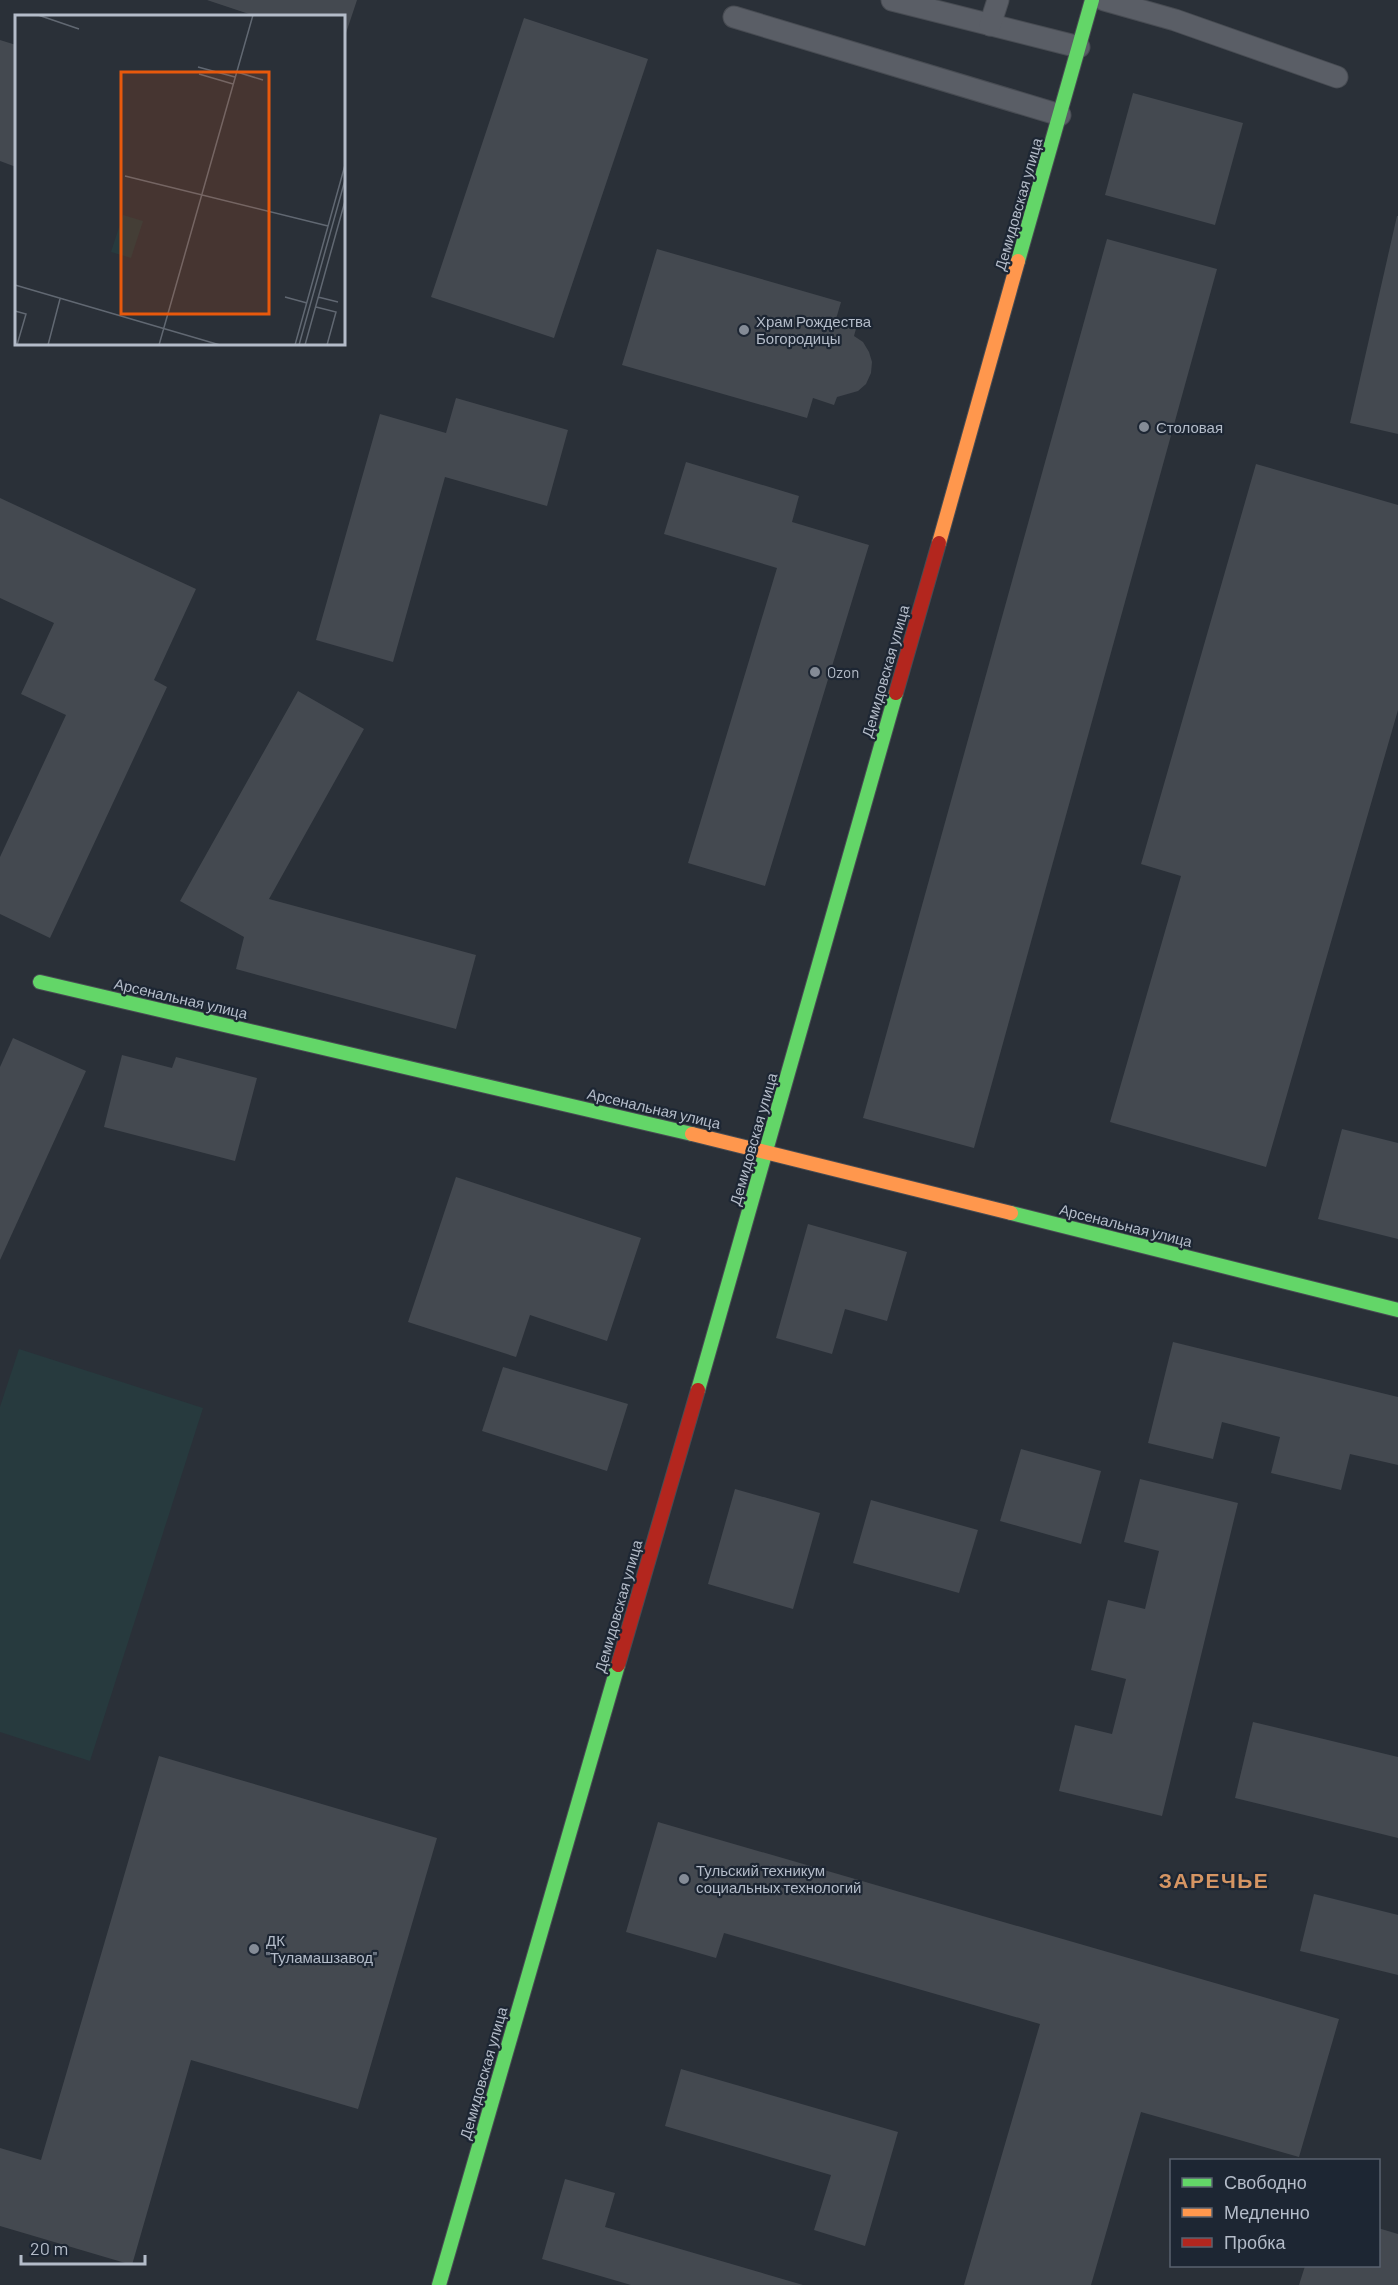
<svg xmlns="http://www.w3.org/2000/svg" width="1398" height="2285" font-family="Barlow,sans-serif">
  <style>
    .pitch { fill: #273a3e }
    .building { fill: #444950 }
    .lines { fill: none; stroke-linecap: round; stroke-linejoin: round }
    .lane-casing { stroke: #484c53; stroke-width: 23 }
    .fast-casing { stroke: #484c53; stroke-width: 16 }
    .slow-casing { stroke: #484c53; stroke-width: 16 }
    .jam-casing { stroke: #484c53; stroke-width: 16 }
    .lane { stroke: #5a5e66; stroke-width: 21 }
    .fast { stroke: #63d668; stroke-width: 14 }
    .slow { stroke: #ff974d; stroke-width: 14 }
    .jam { stroke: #b3261e; stroke-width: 14 }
    .poi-dot { fill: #848b96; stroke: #1d2633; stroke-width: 2 }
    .labels { text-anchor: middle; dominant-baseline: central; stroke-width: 4.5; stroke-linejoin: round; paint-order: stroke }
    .street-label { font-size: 15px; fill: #b4bcc9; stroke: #1d2633 }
    .poi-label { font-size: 15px; fill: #b4bcc9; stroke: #1d2633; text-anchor: start }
    .district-label { font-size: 21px; font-weight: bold; letter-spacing: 1.5px; fill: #d59563; stroke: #1d2633 }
    .inset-road { fill: none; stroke: #616872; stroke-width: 1.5 }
    .view { fill: #e8590c; fill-opacity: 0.15; stroke: #e8590c; stroke-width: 3 }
    .inset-edge { fill: none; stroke: #b4bcc9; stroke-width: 3 }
  </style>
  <rect width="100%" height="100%" fill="#2a3038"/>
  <polygon class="pitch" points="19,1349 203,1408 90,1761 0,1732 0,1407"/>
  <g class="building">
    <polygon points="207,0 357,0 344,39 344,16 255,16"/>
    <polygon points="524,18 648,59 554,338 431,297"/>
    <polygon points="0,40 16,45 16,167 0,161"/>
    <polygon points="1133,93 1243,123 1215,225 1105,195"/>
    <polygon points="1397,216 1398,216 1398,434 1350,423"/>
    <polygon points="1107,239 1217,269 974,1148 863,1118"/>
    <polygon points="657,249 841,302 836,319 857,325 854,336 863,342 869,352 872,362 871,373 866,384 858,391 837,397 834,405 813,398 807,418 622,365"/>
    <polygon points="456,398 568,430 547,506 445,477 393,662 316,640 380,414 446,433"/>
    <polygon points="686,462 799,496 792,522 869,545 765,886 688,863 777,568 664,534"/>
    <polygon points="1256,464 1398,505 1398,710 1266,1167 1110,1122 1181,876 1141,864"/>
    <polygon points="0,498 196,589 154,680 167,687 50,938 0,914 0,857 66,715 21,694 54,623 0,598"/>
    <polygon points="298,691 364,729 269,899 476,955 456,1029 236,969 244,937 180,901"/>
    <polygon points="13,1038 86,1071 0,1260 0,1067"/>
    <polygon points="122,1055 172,1068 176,1057 257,1078 235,1161 104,1127"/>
    <polygon points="1342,1129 1398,1143 1398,1239 1318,1219"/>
    <polygon points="456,1177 641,1238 607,1341 530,1315 516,1357 408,1322"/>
    <polygon points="808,1224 907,1252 887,1321 845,1309 832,1354 776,1338"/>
    <polygon points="1173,1342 1398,1397 1398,1465 1350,1454 1341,1490 1271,1473 1280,1437 1222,1422 1213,1459 1148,1443"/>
    <polygon points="503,1367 628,1404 607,1471 482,1431"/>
    <polygon points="1021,1449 1101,1471 1081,1544 1000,1521"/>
    <polygon points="1140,1479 1238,1503 1162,1816 1059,1791 1075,1725 1112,1734 1126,1679 1091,1670 1108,1600 1145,1609 1159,1551 1124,1542"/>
    <polygon points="735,1489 820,1513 793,1609 708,1584"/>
    <polygon points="871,1500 978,1530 959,1593 853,1563"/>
    <polygon points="1253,1722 1398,1757 1398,1838 1235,1798"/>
    <polygon points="159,1756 437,1838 358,2109 191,2060 132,2265 0,2226 0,2148 41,2160"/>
    <polygon points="658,1822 1339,2019 1299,2157 1141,2112 1091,2285 964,2285 1040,2024 724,1933 716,1958 626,1932"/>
    <polygon points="1314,1894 1398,1915 1398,1975 1300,1951"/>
    <polygon points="681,2069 898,2132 865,2246 814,2230 831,2175 665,2126"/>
    <polygon points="565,2179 615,2193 605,2227 803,2285 631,2285 542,2259"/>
    <polygon points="1378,2228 1398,2234 1398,2285 1299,2285 1305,2266 1378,2266"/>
  </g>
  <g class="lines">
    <g class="lane-casing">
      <g id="lane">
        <polyline points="892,0 1079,47"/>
        <polyline points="1104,0 1175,20 1337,77"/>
        <polyline points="734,17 1060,115"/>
        <polyline points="990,25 998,0"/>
      </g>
    </g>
    <g class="fast-casing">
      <g id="fast">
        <polyline points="1018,261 1092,0"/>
        <polyline points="40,982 692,1134"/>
        <polyline points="1011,1213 1398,1310"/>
        <polyline points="698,1390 896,693"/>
        <polyline points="439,2285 618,1665"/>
      </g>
    </g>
    <g class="slow-casing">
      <g id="slow">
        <polyline points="939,543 1018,261"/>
        <polyline points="692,1134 1011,1213"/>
      </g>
    </g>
    <g class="jam-casing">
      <g id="jam">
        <polyline points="896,693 939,543"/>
        <polyline points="618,1665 698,1390"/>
      </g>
    </g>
    <use href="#lane" class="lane"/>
    <use href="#fast" class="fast"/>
    <use href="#slow" class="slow"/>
    <use href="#jam" class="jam"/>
  </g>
  <g class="poi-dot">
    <circle cx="744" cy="330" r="6"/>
    <circle cx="1144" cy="427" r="6"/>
    <circle cx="815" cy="672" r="6"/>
    <circle cx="684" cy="1879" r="6"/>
    <circle cx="254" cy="1949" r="6"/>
  </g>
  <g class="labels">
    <g class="street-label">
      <text transform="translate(1018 204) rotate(-74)">Демидовская улица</text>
      <text transform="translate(885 671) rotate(-74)">Демидовская улица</text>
      <text transform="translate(181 998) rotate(13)">Арсенальная улица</text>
      <text transform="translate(654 1108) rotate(13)">Арсенальная улица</text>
      <text transform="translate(753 1139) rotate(-74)">Демидовская улица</text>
      <text transform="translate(1126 1225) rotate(14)">Арсенальная улица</text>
      <text transform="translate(618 1606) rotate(-74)">Демидовская улица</text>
      <text transform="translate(483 2073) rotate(-74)">Демидовская улица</text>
    </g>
    <g class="poi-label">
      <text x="756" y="321">Храм Рождества<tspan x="756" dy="17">Богородицы</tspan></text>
      <text x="1156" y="427">Столовая</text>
      <text x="827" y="672">Ozon</text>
      <text x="696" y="1870">Тульский техникум<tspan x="696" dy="17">социальных технологий</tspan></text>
      <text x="266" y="1940">ДК<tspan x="266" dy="17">"Туламашзавод"</tspan></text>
    </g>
    <g class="district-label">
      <text x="1214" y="1879">ЗАРЕЧЬЕ</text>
    </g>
  </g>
  <g transform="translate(15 15)">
    <rect width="330" height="330" fill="#2a3038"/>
    <path d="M 108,200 L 128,206 L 116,243 L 96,237 Z" fill="#273a3e"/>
    <path class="inset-road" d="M 23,0 L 64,14M 183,52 L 220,62M 222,57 L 248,65M 184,59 L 218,69M 110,161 L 313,211M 0,270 L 205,330M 270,282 L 292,288M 303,282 L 323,287M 301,292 L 321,297 L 312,330M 0,296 L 11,299 L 2,330M 33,330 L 45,284M 144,330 L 238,0M 280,330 L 330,150M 284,330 L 330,165M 290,330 L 330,186"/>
    <path class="view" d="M 106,57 L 254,57 L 254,299 L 106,299 Z"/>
    <rect width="330" height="330" class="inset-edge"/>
  </g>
  <rect x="1170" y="2159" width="210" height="108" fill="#1d2633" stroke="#59626f" stroke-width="1.5"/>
  <rect x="1182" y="2178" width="30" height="9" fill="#63d668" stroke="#59626f" stroke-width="1.5"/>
  <text x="1224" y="2189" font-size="18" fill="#b4bcc9">Свободно</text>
  <rect x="1182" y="2208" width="30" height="9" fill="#ff974d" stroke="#59626f" stroke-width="1.5"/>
  <text x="1224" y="2219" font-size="18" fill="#b4bcc9">Медленно</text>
  <rect x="1182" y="2238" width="30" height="9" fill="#b3261e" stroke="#59626f" stroke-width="1.5"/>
  <text x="1224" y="2249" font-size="18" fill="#b4bcc9">Пробка</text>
  <path d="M21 2255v9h124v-9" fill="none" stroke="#b4bcc9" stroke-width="3"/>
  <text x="30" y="2255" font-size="18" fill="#b4bcc9" stroke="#1d2633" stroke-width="4.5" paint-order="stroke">20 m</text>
</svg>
